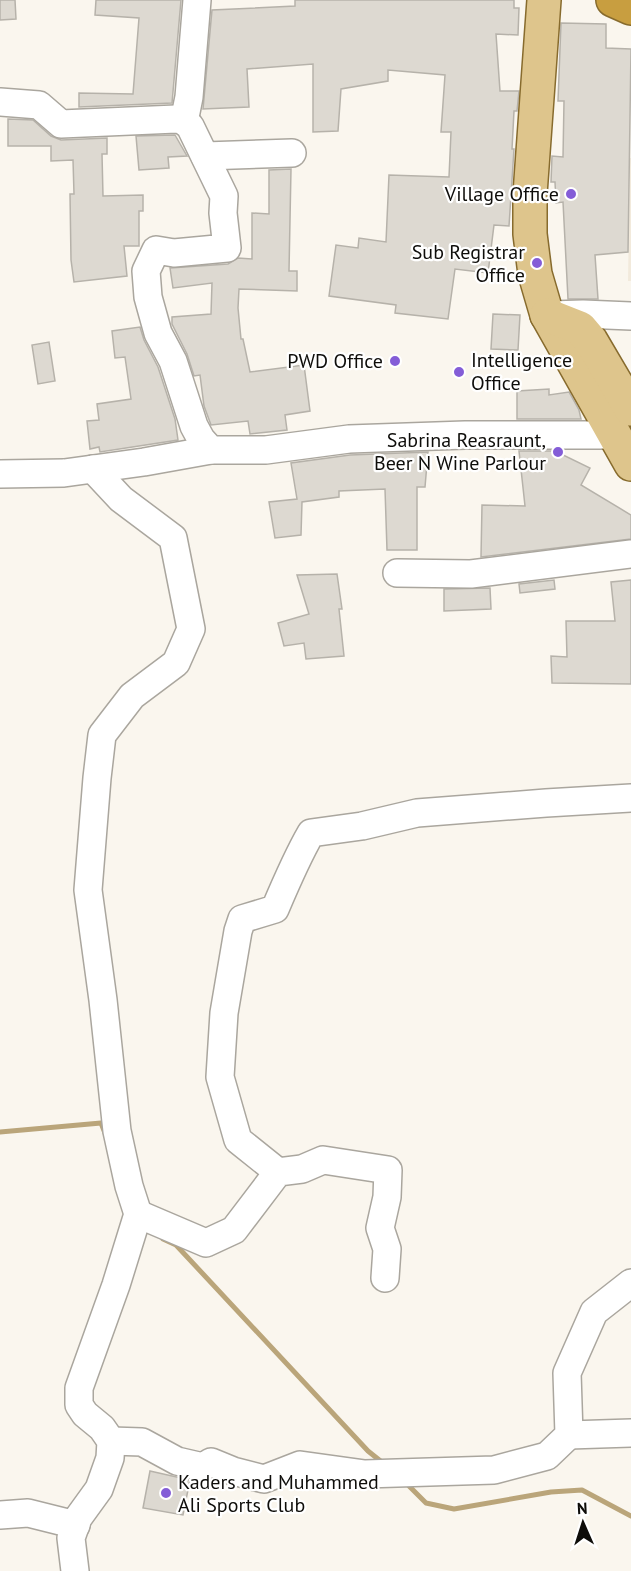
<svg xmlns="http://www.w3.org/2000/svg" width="631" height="1571" font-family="'PT Sans',sans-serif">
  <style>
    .built { fill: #f2eadc }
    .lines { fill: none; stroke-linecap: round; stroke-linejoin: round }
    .stream { stroke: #baa57a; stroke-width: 5 }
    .building { fill: #ddd9d1; stroke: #b6b2aa; stroke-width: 1.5 }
    .minor-casing { stroke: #aaa69e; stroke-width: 30 }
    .major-casing { stroke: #876b2d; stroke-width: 36 }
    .highway-casing { stroke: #876b2d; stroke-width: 36 }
    .minor { stroke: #fff; stroke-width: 27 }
    .major { stroke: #dec58c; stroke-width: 33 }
    .highway { stroke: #c89e40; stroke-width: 33 }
    .poi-dot { fill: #845dd7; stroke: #fff; stroke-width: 2 }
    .labels { text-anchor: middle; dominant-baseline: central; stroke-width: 4.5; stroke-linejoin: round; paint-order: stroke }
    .poi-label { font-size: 20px; fill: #0e0d0a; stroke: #fff; text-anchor: end }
  </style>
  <rect width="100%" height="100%" fill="#faf6ee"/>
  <polygon class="built" points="630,158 631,158 631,281 628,281"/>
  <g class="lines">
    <g class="stream">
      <polyline points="0,1132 101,1123 105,1133"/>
      <polyline points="163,1239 176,1245 368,1451 383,1463"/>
      <polyline points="407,1484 426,1503 454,1509 551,1492 582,1490 631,1516"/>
    </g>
  </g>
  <g class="building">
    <polygon points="0,0 15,0 16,19 0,20"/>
    <polygon points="96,0 181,0 172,103 79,107 79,93 133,94 139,18 95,15"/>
    <polygon points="295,0 514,0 514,8 519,8 518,35 496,34 500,91 519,91 517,111 514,111 512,149 514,149 509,226 494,225 488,273 455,269 448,319 395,313 396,305 329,296 336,245 358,248 359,238 386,242 389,175 449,177 451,132 441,132 445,75 388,70 388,81 341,89 338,131 313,132 313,64 247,69 249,107 203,109 212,10 295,6"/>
    <polygon points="561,23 606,24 606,48 631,49 628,252 595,255 598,299 568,299 563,202 556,203 555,182 551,182 552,156 563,157 564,101 558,101"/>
    <polygon points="8,119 33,120 51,136 61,140 107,138 107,154 102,154 103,196 143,195 143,211 139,211 139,246 124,246 127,276 74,282 71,260 70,194 74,194 73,160 51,161 51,146 8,146"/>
    <polygon points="175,135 187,156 168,157 169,168 139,170 136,136"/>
    <polygon points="291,169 289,271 297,271 297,291 239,289 238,308 241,339 243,339 250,372 304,365 310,411 285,415 287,430 250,434 248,421 211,425 204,406 200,375 194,376 187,354 172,324 172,317 211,314 212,283 173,288 170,268 228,264 238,258 252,259 252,213 269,214 269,170"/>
    <polygon points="493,314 520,315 518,350 491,349"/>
    <polygon points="140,327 144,340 158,367 175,419 178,440 100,452 99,447 90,449 87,421 99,420 97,404 131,399 125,357 115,358 112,331"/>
    <polygon points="49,342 55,381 38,384 32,345"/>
    <polygon points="549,389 549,395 569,392 579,410 581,419 517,419 517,391"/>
    <polygon points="519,451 555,451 590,468 581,485 631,515 631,539 481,557 482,505 525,506"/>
    <polygon points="428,452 425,487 417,487 417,550 387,550 385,489 339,491 339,497 302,502 301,535 275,538 269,502 297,499 291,463 350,455"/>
    <polygon points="337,574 342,609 339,609 344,656 306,659 304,643 284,646 278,623 309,614 297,575"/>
    <polygon points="554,580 555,589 520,593 519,584"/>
    <polygon points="631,580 631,684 552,683 551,656 567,657 566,621 615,621 611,582"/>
    <polygon points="490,588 491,609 444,611 444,589"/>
    <polygon points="150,1471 190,1480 183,1515 143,1508"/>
  </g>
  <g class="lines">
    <g class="minor-casing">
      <g id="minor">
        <polyline points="0,102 39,105 61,124 176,119 182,120 190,126 224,196 223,213 227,248 174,253 156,250 146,271 148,297 158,333 173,361 194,426 201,439 211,450 266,450 349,439 465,435 613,435"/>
        <polyline points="182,120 186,112 189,97 197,0"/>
        <polyline points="205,156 292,153"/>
        <polyline points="551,315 583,314 631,316"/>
        <polyline points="0,474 64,473 144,462 211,450"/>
        <polyline points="397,573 471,574 631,554"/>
        <path d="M 278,1172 L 238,1140 L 220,1077 L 224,1013 L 238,931 L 242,919 L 275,909 C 286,883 297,857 311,833 L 362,826 L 417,813 L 546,803 L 631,798"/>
        <polyline points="138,1214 206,1243 234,1230 278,1172 302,1169 323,1160 388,1170 387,1197 380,1228 387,1249 385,1278"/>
        <polyline points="569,1435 631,1433"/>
        <polyline points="111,1441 142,1442 177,1461 203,1467 211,1462 233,1471 264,1479 300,1465 365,1474 494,1470 547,1456 569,1435 567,1373 594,1312 631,1283"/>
        <polyline points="0,1515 28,1513 76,1525"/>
        <polyline points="75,1571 71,1538 78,1518 99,1489 110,1458 111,1441 102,1428 85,1414 79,1405 79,1388 116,1285 138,1214 129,1186 117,1131 103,1000 88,890 97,778 102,735 132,696 176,663 191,629 173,538 121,499 93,469"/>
      </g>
    </g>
    <g class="major-casing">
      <g id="major">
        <polyline points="544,0 530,194 530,234 535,274 547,315 631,464"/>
        <polyline points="547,315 580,328 591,341 631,409"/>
      </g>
    </g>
    <g class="highway-casing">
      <polyline id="highway" points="613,0 631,8"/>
    </g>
    <use href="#minor" class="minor"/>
    <use href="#major" class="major"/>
    <use href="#highway" class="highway"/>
  </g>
  <g class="poi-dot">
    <circle cx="571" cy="194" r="6"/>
    <circle cx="537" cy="263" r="6"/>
    <circle cx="395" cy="361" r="6"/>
    <circle cx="459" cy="372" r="6"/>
    <circle cx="558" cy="452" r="6"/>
    <circle cx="166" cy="1493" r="6"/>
  </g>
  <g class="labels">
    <g class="poi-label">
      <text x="559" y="194">Village Office</text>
      <text x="525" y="252">Sub Registrar<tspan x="525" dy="23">Office</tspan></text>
      <text x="471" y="360" text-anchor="start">Intelligence<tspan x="471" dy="23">Office</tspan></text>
      <text x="383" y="361">PWD Office</text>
      <text x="546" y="440">Sabrina Reasraunt,<tspan x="546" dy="23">Beer N Wine Parlour</tspan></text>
      <text x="178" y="1482" text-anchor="start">Kaders and Muhammed<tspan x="178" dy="23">Ali Sports Club</tspan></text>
    </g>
  </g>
  <g transform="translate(583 1523) rotate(357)" stroke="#ffffff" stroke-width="4.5" paint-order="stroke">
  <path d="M0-4.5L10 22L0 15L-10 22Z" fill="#0e0d0a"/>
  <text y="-9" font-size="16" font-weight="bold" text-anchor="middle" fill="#0e0d0a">N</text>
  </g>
</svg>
